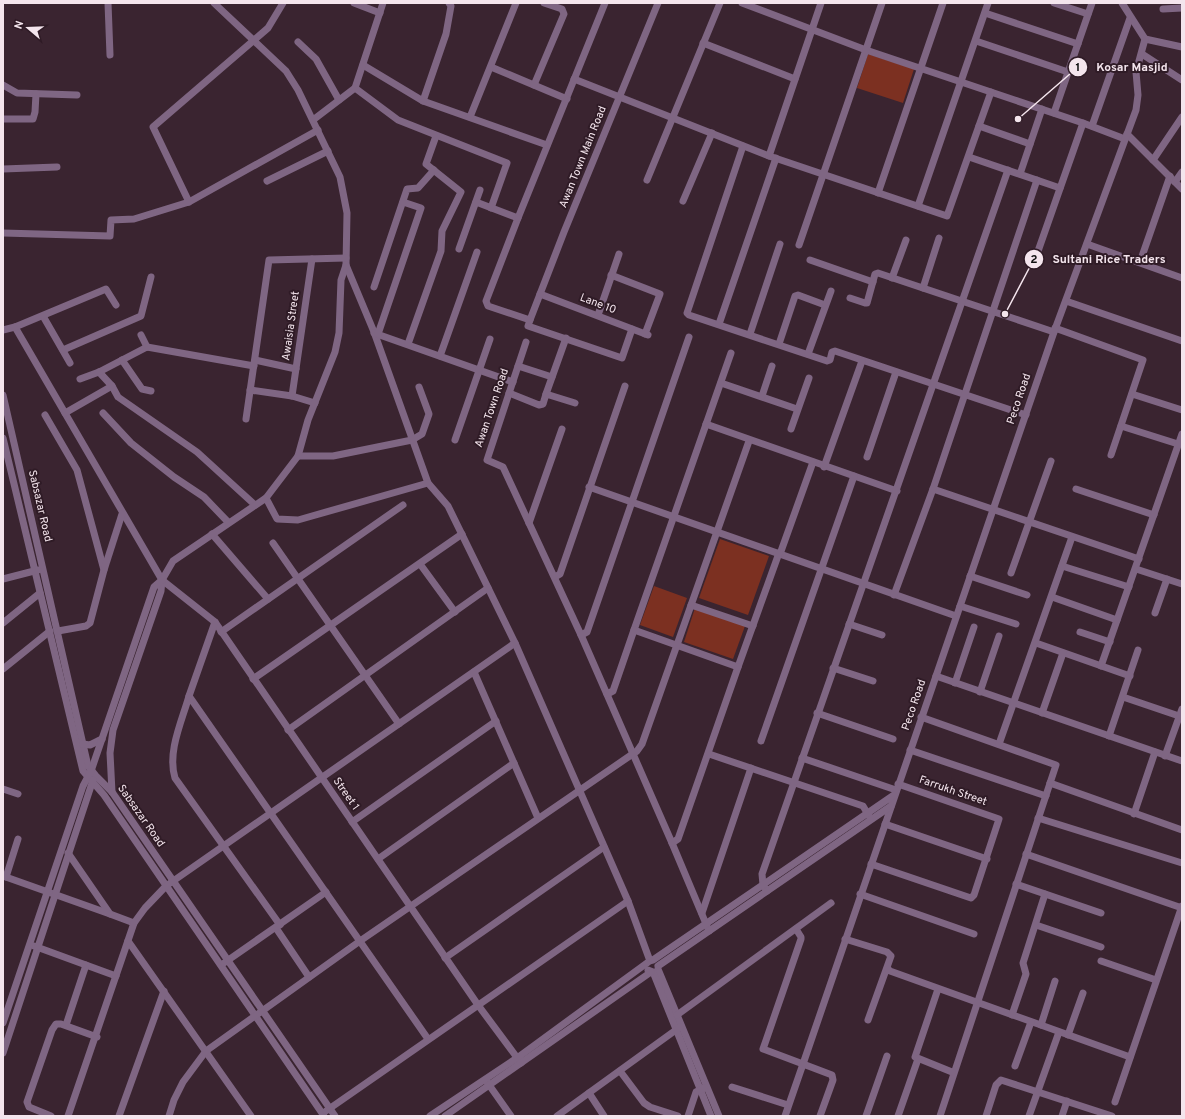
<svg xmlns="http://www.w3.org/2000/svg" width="1185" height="1119" font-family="Overpass,sans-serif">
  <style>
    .park { fill: #7c3021 }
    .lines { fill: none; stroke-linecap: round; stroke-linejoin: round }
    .minor { stroke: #7f6683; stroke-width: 7 }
    .labels { text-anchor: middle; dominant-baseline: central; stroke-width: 4; stroke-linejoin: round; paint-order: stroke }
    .street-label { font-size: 11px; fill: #f4e5ed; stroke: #2f1b26 }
    .leader { fill: none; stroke: #f4e5ed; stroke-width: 1.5 }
    .callout-dot { fill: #f4e5ed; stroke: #2f1b26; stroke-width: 1.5 }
    .mark-label { font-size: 12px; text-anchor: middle; font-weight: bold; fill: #111 }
    .callout-label { font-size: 12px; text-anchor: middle; font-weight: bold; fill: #f4e5ed; stroke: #2f1b26; stroke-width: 4; stroke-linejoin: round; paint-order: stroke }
  </style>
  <rect width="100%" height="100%" fill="#3a2430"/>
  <g class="park">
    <polygon points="868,54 914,69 903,103 857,88"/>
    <polygon points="720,539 769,556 748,615 699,598"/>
    <polygon points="654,586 687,598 673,637 640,625"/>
    <polygon points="695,608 745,626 733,659 684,642"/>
  </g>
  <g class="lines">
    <g class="minor">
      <polyline points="108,3 110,55"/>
      <polyline points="214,3 286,71 298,90 340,177 347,213 346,265 374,332 428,483 448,506 515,643 628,901 650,961"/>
      <polyline points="354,3 380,13"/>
      <polyline points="605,3 518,218 486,301 488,306 530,320 528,326 622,358 632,329"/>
      <polyline points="742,3 866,50 1083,123 1125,139"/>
      <polyline points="1054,3 1088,14"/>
      <polyline points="1163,9 1182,8"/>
      <polyline points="985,13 1078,44"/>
      <polyline points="1145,39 1182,47"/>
      <polyline points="976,41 1068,72"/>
      <polyline points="298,42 316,59 339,100"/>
      <polyline points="703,43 795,79"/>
      <polyline points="1142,54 1182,80"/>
      <polyline points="363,65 423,101 547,145"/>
      <polyline points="491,67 567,99"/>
      <polyline points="574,79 769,156 947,216 991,92"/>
      <polyline points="3,85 17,93 77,95"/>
      <polyline points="534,85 564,14 562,9 544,3"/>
      <polyline points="355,88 398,120 507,163 491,208"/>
      <polyline points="423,101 446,34 451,6 449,3"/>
      <polyline points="1054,113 1092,3"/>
      <polyline points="470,117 516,3"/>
      <polyline points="3,119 33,119 35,112 36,94"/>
      <polyline points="313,120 355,88 383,3"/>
      <polyline points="979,126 1030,144"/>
      <polyline points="1092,126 1130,18"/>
      <polyline points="1127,134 1182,189"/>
      <polyline points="743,146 687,313 689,315 827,361 830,360 832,352 835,351 1026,415"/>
      <polyline points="769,156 821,3"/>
      <polyline points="969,157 1060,188"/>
      <polyline points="1153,160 1182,117"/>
      <polyline points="3,169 57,167"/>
      <polyline points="1020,174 1042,109"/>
      <polyline points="647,180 720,3"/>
      <polyline points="267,181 328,151"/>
      <polyline points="1175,182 1182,172"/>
      <polyline points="878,193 943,3"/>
      <polyline points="683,201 712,133"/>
      <polyline points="189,202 153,127 268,28 283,3"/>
      <polyline points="476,202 518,218"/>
      <polyline points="918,206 988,3"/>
      <polyline points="3,233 110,236 111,220 134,219 189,202 318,130"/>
      <polyline points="1087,244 1182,278"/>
      <polyline points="799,245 882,3"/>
      <polyline points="459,249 480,190"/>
      <polyline points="1037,254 1083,123"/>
      <polyline points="810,260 873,282"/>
      <polyline points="1140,262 1170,176"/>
      <polyline points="611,275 660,294 645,334"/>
      <polyline points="892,278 906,240"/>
      <polyline points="374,287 407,189 418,188 434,170"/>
      <polyline points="923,288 939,238"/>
      <polyline points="540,294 648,335"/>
      <polyline points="850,298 865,303 867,303 875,274 878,273 1054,332"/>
      <polyline points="1066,301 1182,341"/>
      <polyline points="598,315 619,254"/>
      <polyline points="43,316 70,363"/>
      <polyline points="530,320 564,232 658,3"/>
      <polyline points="719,324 776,158"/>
      <polyline points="15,327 162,580 215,622 478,1005 521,1063"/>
      <polyline points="1055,328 1143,360 1111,455"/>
      <polyline points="3,330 15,327 106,289 116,305"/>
      <polyline points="374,333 513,382"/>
      <polyline points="378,334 421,208 403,202"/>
      <polyline points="750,334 780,244"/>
      <polyline points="141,335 147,347"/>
      <polyline points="526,342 487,460 503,467 581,635 672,843 709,931"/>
      <polyline points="408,344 441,251 442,231 461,192 426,164 436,136"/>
      <polyline points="779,344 795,296 798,295 825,305"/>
      <polyline points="63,350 141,316 151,277"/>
      <polyline points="808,354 831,291"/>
      <polyline points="440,356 477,252"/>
      <polyline points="122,360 142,389 151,391"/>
      <polyline points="255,360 296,369"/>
      <polyline points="518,366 552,377"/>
      <polyline points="99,372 112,386 118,397 197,452 255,505"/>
      <polyline points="80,379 99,372 147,347 254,366"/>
      <polyline points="721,383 797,409"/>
      <polyline points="250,390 292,396 315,403"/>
      <polyline points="509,393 539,405 543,404 546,394 575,403"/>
      <polyline points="546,394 566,338"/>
      <polyline points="1132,394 1182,410"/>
      <polyline points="3,395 88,766 96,776 112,792 335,1116"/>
      <polyline points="292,396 312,259"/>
      <polyline points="762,396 772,366"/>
      <polyline points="65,413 112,386"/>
      <polyline points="103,413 131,443 174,477 204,497 228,522"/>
      <polyline points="45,415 77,470 104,570 90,623 86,626 58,631"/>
      <polyline points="246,419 269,260 346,258"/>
      <polyline points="706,424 897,491"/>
      <polyline points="1121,426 1178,444"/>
      <polyline points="791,429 809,378"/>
      <polyline points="3,438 83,771 104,795 324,1116"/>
      <polyline points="455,440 490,339"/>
      <polyline points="298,456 333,456 412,440 422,434 429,414 419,387"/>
      <polyline points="867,457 896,372"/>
      <polyline points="824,467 862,361"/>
      <polyline points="589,487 956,616"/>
      <polyline points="933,489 1139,559"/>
      <polyline points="1076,489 1154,515"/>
      <polyline points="266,498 277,519 298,520 428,483"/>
      <polyline points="529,523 562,429"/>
      <polyline points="212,534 268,599"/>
      <polyline points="273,543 399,724"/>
      <polyline points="780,554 813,462"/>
      <polyline points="420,564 455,612"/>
      <polyline points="1062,566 1129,587"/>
      <polyline points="1136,569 1182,584"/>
      <polyline points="104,570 122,514"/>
      <polyline points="1011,573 1051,461"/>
      <polyline points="970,576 1027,595"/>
      <polyline points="555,577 560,574 625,386"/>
      <polyline points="3,579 38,570"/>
      <polyline points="894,595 933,489 1037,180"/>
      <polyline points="1052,597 1117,620"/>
      <polyline points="691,605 753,626"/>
      <polyline points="960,606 1016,624"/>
      <polyline points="1155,613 1167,579"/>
      <polyline points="3,623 40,593"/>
      <polyline points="849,624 882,635"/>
      <polyline points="634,630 731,353"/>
      <polyline points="221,632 403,505"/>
      <polyline points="1080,632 1110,642"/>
      <polyline points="581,635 587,632 689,337"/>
      <polyline points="1036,643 1130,676"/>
      <polyline points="1101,666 1182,434"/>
      <polyline points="833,668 873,681"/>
      <polyline points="3,669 50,631"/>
      <polyline points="474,672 538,818"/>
      <polyline points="936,676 1182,761"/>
      <polyline points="253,679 462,534"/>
      <polyline points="955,683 974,627"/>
      <polyline points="980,692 999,636"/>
      <polyline points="607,694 613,691 634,630 738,667 779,553"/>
      <polyline points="189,696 215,622"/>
      <polyline points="1123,697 1182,717"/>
      <polyline points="817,713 893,739"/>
      <polyline points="1042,713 1063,653"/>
      <polyline points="921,717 1056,765 940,1116"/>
      <polyline points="288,730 488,588"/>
      <polyline points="1109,736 1138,650"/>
      <polyline points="761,741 854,476"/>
      <polyline points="83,744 90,745 102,739"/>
      <polyline points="999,744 1072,537"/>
      <polyline points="910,750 1046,796"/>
      <polyline points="709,754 863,806 869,816"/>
      <polyline points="1165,756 1182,709"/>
      <polyline points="802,758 896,790"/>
      <polyline points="1050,783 1182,830"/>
      <polyline points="3,789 18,794"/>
      <polyline points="112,792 110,753 113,730 161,591 162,580"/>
      <polyline points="1134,814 1155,752"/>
      <polyline points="1038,818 1182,863"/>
      <polyline points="352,822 496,721"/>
      <polyline points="885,824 987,859"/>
      <polyline points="672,843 678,839 738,667"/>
      <polyline points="68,853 110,914 134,923"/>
      <polyline points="1026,854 1182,908"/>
      <polyline points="378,859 514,763"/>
      <polyline points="871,864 968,897 971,898 974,895 999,819 898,784"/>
      <polyline points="3,876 110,914"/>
      <polyline points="6,877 18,839"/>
      <polyline points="1016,884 1101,913"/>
      <polyline points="767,891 763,885 762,874 1008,170"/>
      <polyline points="860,894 974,934"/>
      <polyline points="702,913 751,768"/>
      <path d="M 280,925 L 175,778 C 167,752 182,721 189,696 L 428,1039"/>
      <polyline points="1036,925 1101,947"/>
      <polyline points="276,928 309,977"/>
      <polyline points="796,929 801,937 801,939 763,1049 803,1064 1054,332 1136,110 1138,95 1136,72 1145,39 1122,3"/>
      <polyline points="845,939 887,952 891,956 868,1020"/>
      <polyline points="128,941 251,1116"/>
      <polyline points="34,946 116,976"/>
      <polyline points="445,958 604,847"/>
      <polyline points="653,960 894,795"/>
      <polyline points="1101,961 1156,980"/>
      <polyline points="224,963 326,892"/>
      <polyline points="658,966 891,806"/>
      <polyline points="658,969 719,1116"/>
      <polyline points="888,969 890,971 1130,1057"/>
      <polyline points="648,970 653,972 711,1116"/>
      <polyline points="938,989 915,1057 952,1072"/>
      <polyline points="677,1015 831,903"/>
      <polyline points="1012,1015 1026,974 1023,963 1045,894"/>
      <polyline points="3,1023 83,786 91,771 154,587 162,580 173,561 266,498 298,456 308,420 335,352 339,333 341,280 346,265"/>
      <polyline points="66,1025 86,965"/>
      <polyline points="1041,1025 1055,981"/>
      <polyline points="1068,1035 1083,993"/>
      <polyline points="3,1053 93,780"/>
      <polyline points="1015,1066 1031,1022"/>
      <polyline points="620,1071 644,1103 650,1107 678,1116"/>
      <polyline points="487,1082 511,1116"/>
      <polyline points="732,1087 788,1105"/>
      <polyline points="589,1093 604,1116"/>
      <polyline points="1115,1102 1182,906"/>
      <polyline points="326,1111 628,901"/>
      <polyline points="51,1116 29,1107 27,1102 52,1030 56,1024 61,1024 97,1037"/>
      <polyline points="68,1116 134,923 145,908 166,886 515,643"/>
      <polyline points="119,1116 164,991"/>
      <polyline points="169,1116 174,1100 183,1082 206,1051 360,941 637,751 642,744 749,441"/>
      <polyline points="430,1116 517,1058 647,963"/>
      <polyline points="445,1116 651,972"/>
      <polyline points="557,1116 680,1027"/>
      <polyline points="688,1116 696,1092 704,1088"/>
      <polyline points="785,1116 803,1064 832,1075 833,1080 820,1116"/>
      <polyline points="866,1116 887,1056"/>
      <polyline points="898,1116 918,1059"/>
      <polyline points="986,1116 996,1085 1001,1080 1112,1116"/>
      <polyline points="1029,1116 1059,1032"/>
      <polyline points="1062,1116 1067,1101"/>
    </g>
  </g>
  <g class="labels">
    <g class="street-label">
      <text transform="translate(583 157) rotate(-68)">Awan Town Main Road</text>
      <text transform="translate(598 304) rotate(21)">Lane 10</text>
      <text transform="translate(291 326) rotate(-82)">Awaisia Street</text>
      <text transform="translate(1019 399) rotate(-71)">Peco Road</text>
      <text transform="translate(492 408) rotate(-71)">Awan Town Road</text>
      <text transform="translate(40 506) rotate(77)">Sabsazar Road</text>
      <text transform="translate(914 705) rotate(-71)">Peco Road</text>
      <text transform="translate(953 791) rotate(19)">Farrukh Street</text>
      <text transform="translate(346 794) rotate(55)">Street 1</text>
      <text transform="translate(141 816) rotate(55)">Sabsazar Road</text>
    </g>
  </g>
  <path class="leader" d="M1018 119L1078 67M1005 314L1034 259"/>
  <g class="callout-dot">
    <circle cx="1018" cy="119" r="4"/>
    <circle cx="1005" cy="314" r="4"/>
    <circle cx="1078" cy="67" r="10"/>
    <circle cx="1034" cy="259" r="10"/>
  </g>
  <g class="mark-label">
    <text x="1078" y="71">1</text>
    <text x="1034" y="263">2</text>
  </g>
  <g class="callout-label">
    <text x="1132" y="71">Kosar Masjid</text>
    <text x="1109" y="263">Sultani Rice Traders</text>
  </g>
  <rect width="1185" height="1119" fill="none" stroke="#f4e5ed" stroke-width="8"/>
  <g transform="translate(28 28) rotate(289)" stroke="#2f1b26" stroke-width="3" paint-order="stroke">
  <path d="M0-3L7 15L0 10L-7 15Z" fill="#f4e5ed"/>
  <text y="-6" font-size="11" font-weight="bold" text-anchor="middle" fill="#f4e5ed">N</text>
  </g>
</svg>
